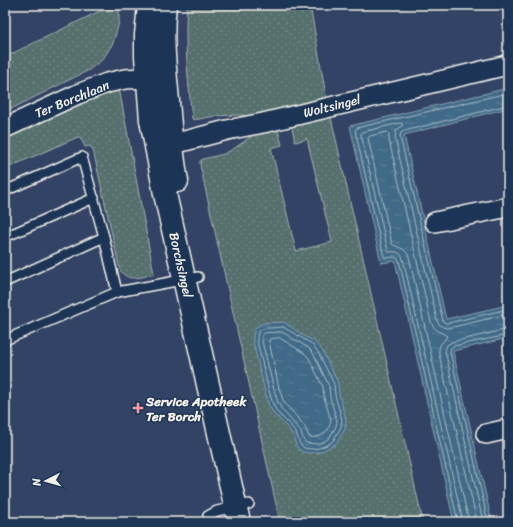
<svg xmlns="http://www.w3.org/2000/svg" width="513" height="527" font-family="Sriracha,sans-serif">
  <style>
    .grass { fill: url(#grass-dots); stroke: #a5b0ab }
    .water { fill: url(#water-ripples); stroke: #88a0ae }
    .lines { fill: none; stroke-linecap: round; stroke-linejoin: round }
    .shore { stroke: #acbbc2; stroke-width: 1 }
    .service-casing { stroke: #f4f1e8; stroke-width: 12 }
    .minor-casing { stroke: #f4f1e8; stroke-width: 22 }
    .secondary-casing { stroke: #f4f1e8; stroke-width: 25 }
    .service { stroke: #1d3557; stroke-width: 9 }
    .minor { stroke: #1d3557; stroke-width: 19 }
    .secondary { stroke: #1d3557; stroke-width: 22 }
    .poi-dot { fill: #ff9aa2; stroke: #1d3557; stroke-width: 1.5 }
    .labels { text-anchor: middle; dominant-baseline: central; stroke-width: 3; stroke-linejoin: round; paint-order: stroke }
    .street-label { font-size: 13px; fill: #f4f1e8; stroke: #1d3557 }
    .poi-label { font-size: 13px; font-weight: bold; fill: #f4f1e8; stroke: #1d3557; text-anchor: start }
  </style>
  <defs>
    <pattern id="grass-dots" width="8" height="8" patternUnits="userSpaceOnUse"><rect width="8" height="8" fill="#56706e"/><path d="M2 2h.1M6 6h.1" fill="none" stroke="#6f8583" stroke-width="1.8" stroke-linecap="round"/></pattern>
    <pattern id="water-ripples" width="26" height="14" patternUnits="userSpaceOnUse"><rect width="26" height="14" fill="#406a88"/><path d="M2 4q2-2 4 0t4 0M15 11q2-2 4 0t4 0" fill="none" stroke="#5c8099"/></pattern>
  </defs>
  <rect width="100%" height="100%" fill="#334366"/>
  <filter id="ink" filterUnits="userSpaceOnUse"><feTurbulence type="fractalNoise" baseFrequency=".025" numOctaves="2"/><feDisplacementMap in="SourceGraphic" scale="8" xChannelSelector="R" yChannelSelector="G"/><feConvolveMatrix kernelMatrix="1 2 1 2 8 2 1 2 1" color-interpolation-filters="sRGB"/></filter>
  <g filter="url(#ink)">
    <g class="grass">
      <polygon points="112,5 119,5 119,23 113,43 103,59 89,70 5,112 5,53 7,56"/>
      <path d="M 187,5 L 310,5 L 327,101 L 262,117 L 238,115 L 216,116 L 193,120 L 192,118 C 188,80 184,43 187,5 Z"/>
      <path d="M 119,88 L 154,274 C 141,277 128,283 120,270 L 93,150 L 90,146 L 85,147 L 80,137 L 78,137 L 5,169 L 5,134 L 84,96 Z"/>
      <polygon points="330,113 423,522 280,522 200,165 200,161 203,159 224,154 235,148 257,132 277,127 282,145 271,148 296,251 332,242 307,139 295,142 291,123"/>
    </g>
    <g class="water">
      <polygon points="508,88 508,108 404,135 446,319 508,305 508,338 453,351 492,522 454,522 395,261 381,263 350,126"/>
      <polygon points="284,322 304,336 314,341 322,350 338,383 339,394 346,420 345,429 336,444 320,452 310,453 302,452 296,446 293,435 288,428 275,415 269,406 265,392 253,342 253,334 256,327 263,323"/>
    </g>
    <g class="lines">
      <g class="shore">
        <polyline points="508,105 404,131 401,133 400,136 443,321 445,323 448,323 508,309"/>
        <path d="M 283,327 L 312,344 L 318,352 L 334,384 L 335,395 L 342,420 L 341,427 L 333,441 L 327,445 L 319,448 L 311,449 L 304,448 L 300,444 L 296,433 L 291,426 L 278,413 L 273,404 L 269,391 L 257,341 C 257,331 259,328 270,328 C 274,328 279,327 283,327 Z"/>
        <polygon points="282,332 309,348 314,355 329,386 330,397 337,421 336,426 330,437 325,441 318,444 306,443 304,441 300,430 294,423 282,410 278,402 274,390 262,341 262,335 265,333"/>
        <path d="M 280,338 L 304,353 L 309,358 L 323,387 L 324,398 L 331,420 C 330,432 320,439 309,437 L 305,427 L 299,419 L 287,406 L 283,400 L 279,388 L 269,341 L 270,339 Z"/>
        <polyline points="458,522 399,260 395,257 386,258 384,257 355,130 357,128 365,126 508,93"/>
        <path d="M 463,522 L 403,259 C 401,252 396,251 389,252 L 388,251 L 361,134 L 362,132 L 400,123 L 403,124 L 402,126 L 396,131 L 395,138 L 437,320 C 439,326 443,328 449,328 L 508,314"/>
        <path d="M 469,522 L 409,257 C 405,247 400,249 392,244 L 368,138 L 370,136 L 387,132 L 389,134 L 389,140 L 431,322 C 435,332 440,331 447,336 C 443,343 438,344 439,354 L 477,522"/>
        <polyline points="483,522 445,350 447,345 452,342 508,329"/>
        <polyline points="488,522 450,351 451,348 453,346 508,335"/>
      </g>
      <g class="service-casing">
        <g id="service">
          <polyline points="5,191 82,157 104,237 117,292"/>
          <polyline points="5,237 94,198"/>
          <polyline points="5,282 104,237"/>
          <polyline points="5,340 117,292 198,277"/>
          <polyline points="210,522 208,516 217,511 249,504"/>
        </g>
      </g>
      <g class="minor-casing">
        <g id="minor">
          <polyline points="5,128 78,94 107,83 125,79 162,77"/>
          <polyline points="158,148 227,130 263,123 503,66 508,64"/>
          <polyline points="435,222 508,207"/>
          <polyline points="486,434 508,429"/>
        </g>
      </g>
      <g class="secondary-casing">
        <g id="secondary">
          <polyline points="149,5 146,35 146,56 151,120 165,194 239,522"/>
          <path d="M 165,5 C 161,38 165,68 168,101 C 170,127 172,155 177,181"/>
        </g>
      </g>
      <use href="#service" class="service"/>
      <use href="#minor" class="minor"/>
      <use href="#secondary" class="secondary"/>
    </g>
  </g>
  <path class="poi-dot" d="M136 402h4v4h4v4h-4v4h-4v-4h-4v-4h4z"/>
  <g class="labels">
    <g class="street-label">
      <text transform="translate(72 99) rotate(-22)">Ter Borchlaan</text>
      <text transform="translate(332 106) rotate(-14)">Woltsingel</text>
      <text transform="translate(181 265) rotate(77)">Borchsingel</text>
    </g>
    <g class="poi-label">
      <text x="146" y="401">Service Apotheek<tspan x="146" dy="15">Ter Borch</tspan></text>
    </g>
  </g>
  <rect width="513" height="527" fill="none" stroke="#1d3557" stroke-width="20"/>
  <rect x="10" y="10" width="493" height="507" fill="none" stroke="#f4f1e8" stroke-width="1.5" filter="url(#ink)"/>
  <g transform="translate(46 481) rotate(264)" stroke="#1d3557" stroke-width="3" paint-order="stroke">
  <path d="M0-3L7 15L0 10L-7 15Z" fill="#f4f1e8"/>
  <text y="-6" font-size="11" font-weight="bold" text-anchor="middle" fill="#f4f1e8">N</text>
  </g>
</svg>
